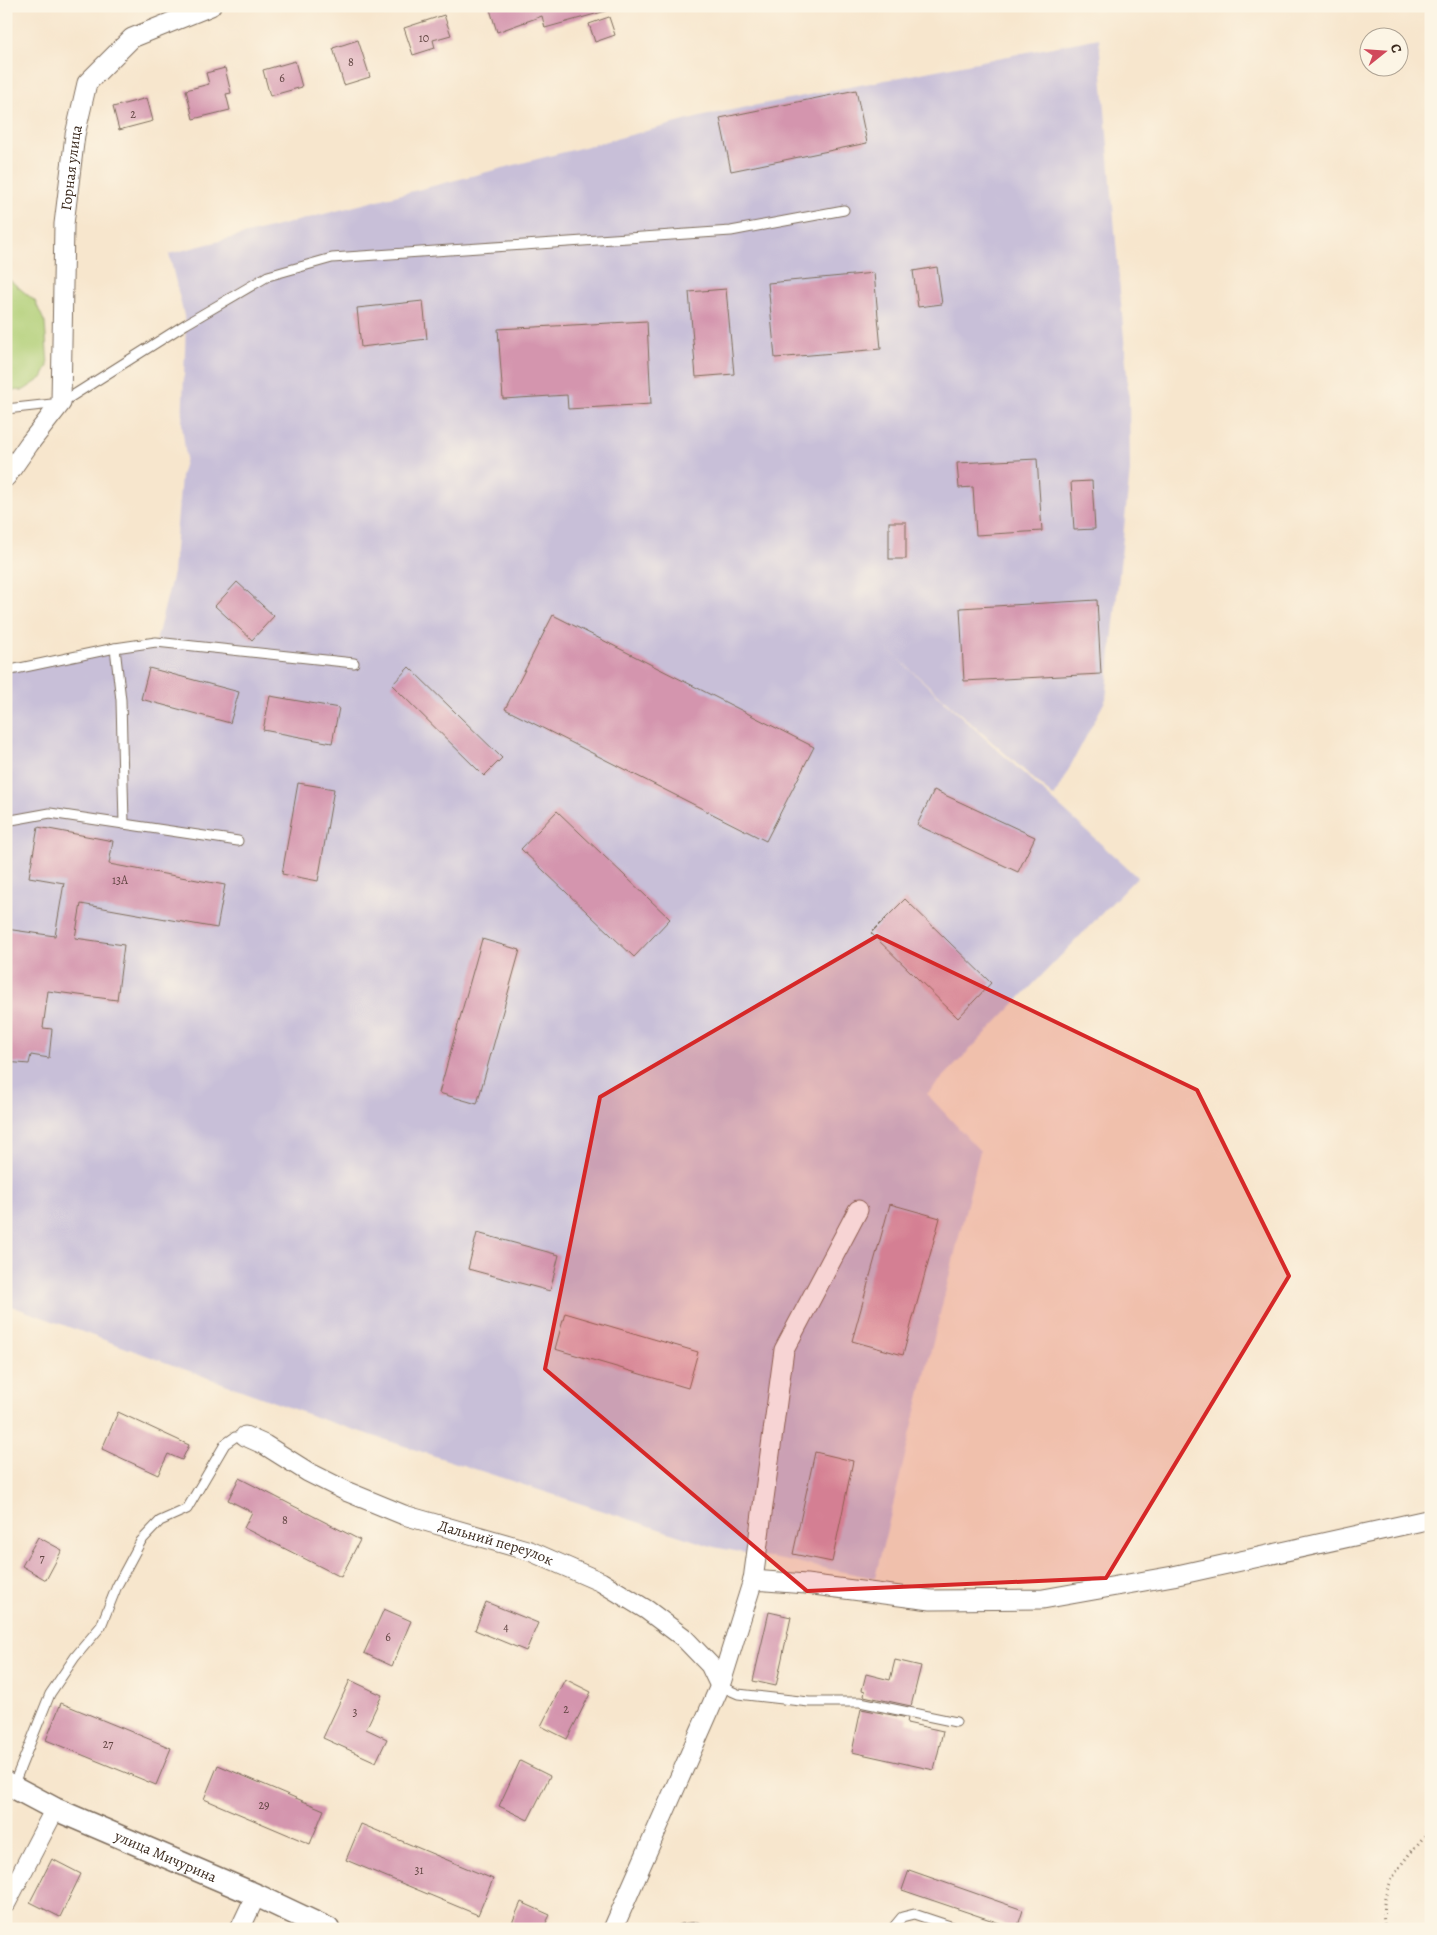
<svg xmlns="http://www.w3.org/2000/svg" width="1437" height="1935" font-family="Alegreya,serif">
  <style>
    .industrial { fill: #c8bfd8 }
    .green { fill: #afce75; stroke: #757c4a }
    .building { fill: #d495ae }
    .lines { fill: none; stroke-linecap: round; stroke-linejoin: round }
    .service-casing { stroke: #7d6c5b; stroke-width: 11 }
    .minor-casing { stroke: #7d6c5b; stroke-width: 21 }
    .tertiary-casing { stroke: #7d6c5b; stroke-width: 25 }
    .path { stroke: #7d6c5b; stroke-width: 3; stroke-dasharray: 1 4; stroke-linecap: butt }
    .service { stroke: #fff; stroke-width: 9 }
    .minor { stroke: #fff; stroke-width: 19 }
    .tertiary { stroke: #fff; stroke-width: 22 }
    .marked { fill: #d62828; fill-opacity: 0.2; stroke: #d62828; stroke-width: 4; stroke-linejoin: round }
    .labels { text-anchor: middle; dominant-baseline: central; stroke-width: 5; stroke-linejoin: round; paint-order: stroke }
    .number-label { font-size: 12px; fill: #614542 }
    .street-label { font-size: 15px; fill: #3b2a1e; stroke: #fcf5e5 }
  </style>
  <rect width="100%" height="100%" fill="#fcf5e5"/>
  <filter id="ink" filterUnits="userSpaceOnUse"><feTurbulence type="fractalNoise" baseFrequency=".02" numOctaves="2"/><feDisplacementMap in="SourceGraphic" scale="10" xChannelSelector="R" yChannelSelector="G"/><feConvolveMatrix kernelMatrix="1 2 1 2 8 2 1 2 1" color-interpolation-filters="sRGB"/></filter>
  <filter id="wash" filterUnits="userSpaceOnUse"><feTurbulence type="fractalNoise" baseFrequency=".0096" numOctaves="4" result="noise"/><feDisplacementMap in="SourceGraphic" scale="20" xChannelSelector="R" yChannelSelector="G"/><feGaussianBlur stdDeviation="1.12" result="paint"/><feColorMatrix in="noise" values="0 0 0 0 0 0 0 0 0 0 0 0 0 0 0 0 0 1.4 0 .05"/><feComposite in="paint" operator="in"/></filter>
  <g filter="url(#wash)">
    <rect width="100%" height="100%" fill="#f7e6cd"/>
    <polygon class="industrial" points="1099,38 1129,399 1130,471 1106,699 1054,797 884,646 1137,877 927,1094 980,1151 875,1578 714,1547 321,1419 6,1304 6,671 156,642 173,573 181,476 186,458 182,425 186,324 169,254 712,114"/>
    <polygon class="green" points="6,277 35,301 45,323 48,366 42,378 24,390 6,391"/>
    <g id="blocks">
      <g class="building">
        <polygon points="489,6 605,6 606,11 545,28 542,16 497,32"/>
        <polygon points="444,15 451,35 433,40 435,48 413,55 404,28"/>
        <polygon points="609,17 615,35 595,42 589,24"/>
        <polygon points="358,40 370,77 344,85 333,48"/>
        <polygon points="295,61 302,87 270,96 263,70"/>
        <polygon points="225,68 231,93 226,94 230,110 193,119 186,90 209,84 206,73"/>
        <polygon points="856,90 867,143 731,171 720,118"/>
        <polygon points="147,98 153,121 119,130 113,107"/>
        <polygon points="937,267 942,304 918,307 913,271"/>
        <polygon points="874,273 881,349 775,358 768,283"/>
        <polygon points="726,289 734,374 696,377 689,292"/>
        <polygon points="423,301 427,339 361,347 357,308"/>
        <polygon points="647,321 651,404 568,409 567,395 503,399 498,329"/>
        <polygon points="1037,459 1042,531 976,535 973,487 959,488 957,463"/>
        <polygon points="1092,481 1095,529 1074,530 1071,482"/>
        <rect x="889" y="522" width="17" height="37"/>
        <polygon points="237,582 274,616 252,640 215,606"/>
        <polygon points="1097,600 1101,674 964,681 960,608"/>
        <polygon points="553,615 814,747 766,841 505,709"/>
        <polygon points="409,667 502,758 484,776 392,685"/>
        <polygon points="149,668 239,692 230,723 141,699"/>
        <polygon points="270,696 339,708 332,743 263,730"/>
        <polygon points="298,783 334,789 318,881 282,874"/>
        <polygon points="934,790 1035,837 1018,872 917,825"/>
        <polygon points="557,811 670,919 634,957 521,849"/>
        <polygon points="38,827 113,841 109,864 225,885 217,928 81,904 75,938 124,945 117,1000 48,991 43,1028 52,1029 49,1058 31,1055 29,1064 6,1062 6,929 55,936 64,883 29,877"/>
        <polygon points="905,899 991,983 958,1018 871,933"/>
        <polygon points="482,939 520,950 477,1104 439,1093"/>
        <polygon points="890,1204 940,1218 903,1355 852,1341"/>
        <polygon points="477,1233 559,1255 550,1291 468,1269"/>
        <polygon points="565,1313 698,1352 688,1388 555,1349"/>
        <polygon points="118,1412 189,1445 182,1460 168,1454 158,1475 102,1449"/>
        <polygon points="815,1452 853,1461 832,1562 793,1554"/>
        <polygon points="239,1478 360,1540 341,1577 244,1528 252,1512 228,1500"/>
        <polygon points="38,1537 62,1550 46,1580 22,1566"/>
        <polygon points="486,1602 538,1623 526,1651 475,1630"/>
        <polygon points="384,1609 411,1621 392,1666 364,1653"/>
        <polygon points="769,1612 791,1617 776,1686 753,1681"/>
        <polygon points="895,1660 921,1666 911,1706 864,1696 865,1691 862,1690 866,1674 890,1680"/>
        <polygon points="565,1679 591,1692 567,1739 541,1726"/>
        <polygon points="350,1680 382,1695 366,1729 387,1739 376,1762 323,1738"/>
        <polygon points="61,1703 171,1748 156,1785 46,1740"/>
        <polygon points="861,1709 908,1718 907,1723 943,1731 934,1770 852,1752"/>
        <polygon points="520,1761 550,1776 528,1820 499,1806"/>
        <polygon points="218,1765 324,1810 310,1844 204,1799"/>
        <polygon points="361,1824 493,1879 478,1915 346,1860"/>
        <polygon points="52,1859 81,1874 60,1917 30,1902"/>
        <polygon points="909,1870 1023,1910 1017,1929 902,1890"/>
        <polygon points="521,1902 550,1915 543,1929 524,1929 512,1923"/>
      </g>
    </g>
  </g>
  <g filter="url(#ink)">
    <use href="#blocks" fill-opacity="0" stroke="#7d6c5b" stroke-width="1"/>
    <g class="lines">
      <g class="service-casing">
        <g id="service">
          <polyline points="6,409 61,403 186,324 268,276 332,258 731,231 844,210"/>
          <polyline points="115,648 121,700 124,824"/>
          <polyline points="6,671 115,648 156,642 354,663"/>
          <polyline points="6,821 50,813 238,841"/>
          <polyline points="720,1686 738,1694 809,1702 860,1702 956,1722"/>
          <polyline points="13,1786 50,1694 75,1657 101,1626 117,1586 141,1541 160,1521 187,1509 225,1444 235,1437 245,1436"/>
          <polyline points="681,1929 697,1927 702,1929"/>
          <polyline points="892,1929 902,1917 914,1914 959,1929"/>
        </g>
      </g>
      <g class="minor-casing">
        <g id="minor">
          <path id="s1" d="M 6,477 L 29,444 L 61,403 L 64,224 L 75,135 L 87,83 L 132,38 L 211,6"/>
          <path id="s2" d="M 245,1436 L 265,1445 L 308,1472 L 348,1492 L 404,1515 L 530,1551 L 601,1582 L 647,1610 L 683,1637 L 710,1665 L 720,1686"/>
          <polyline points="753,1580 784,1350 858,1210"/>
          <polyline points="6,1903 55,1809"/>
          <polyline points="240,1929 256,1895"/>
          <polyline points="613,1929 720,1686 753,1580 806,1584 931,1600 1043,1599 1173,1576 1431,1519"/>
        </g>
      </g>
      <g class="tertiary-casing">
        <g id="tertiary">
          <path id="s3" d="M 6,1783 L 55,1809 L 256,1895 L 328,1929"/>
        </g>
      </g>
      <path class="path" d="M 1385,1929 C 1376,1884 1406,1860 1431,1828"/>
      <use href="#service" class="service"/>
      <use href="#minor" class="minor"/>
      <use href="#tertiary" class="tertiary"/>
    </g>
  </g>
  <path class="marked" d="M 877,936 L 1197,1090 L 1289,1276 L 1106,1578 L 807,1591 L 545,1369 L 600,1097 Z"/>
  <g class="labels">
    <g class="number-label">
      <text x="424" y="38">10</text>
      <text x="351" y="62">8</text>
      <text x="282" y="78">6</text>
      <text x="133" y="114">2</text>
      <text x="120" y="880">13А</text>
      <text x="285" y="1520">8</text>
      <text x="42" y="1558">7</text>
      <text x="506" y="1627">4</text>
      <text x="388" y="1637">6</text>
      <text x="566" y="1709">2</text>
      <text x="355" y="1712">3</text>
      <text x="108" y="1744">27</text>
      <text x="264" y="1805">29</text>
      <text x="419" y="1870">31</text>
    </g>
    <g class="street-label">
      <text stroke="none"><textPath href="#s1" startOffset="328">Горная улица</textPath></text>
      <text stroke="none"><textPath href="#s2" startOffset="274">Дальний переулок</textPath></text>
      <text stroke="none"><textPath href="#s3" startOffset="176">улица Мичурина</textPath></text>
    </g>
  </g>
  <rect width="1437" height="1935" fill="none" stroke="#fcf5e5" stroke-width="25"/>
  <g transform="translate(1384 52) rotate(73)"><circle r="24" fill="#fcf5e5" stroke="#afa495"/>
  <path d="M0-4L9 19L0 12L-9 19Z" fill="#d1495b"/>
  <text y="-8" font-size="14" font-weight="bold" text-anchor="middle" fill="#3b2a1e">С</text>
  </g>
</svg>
